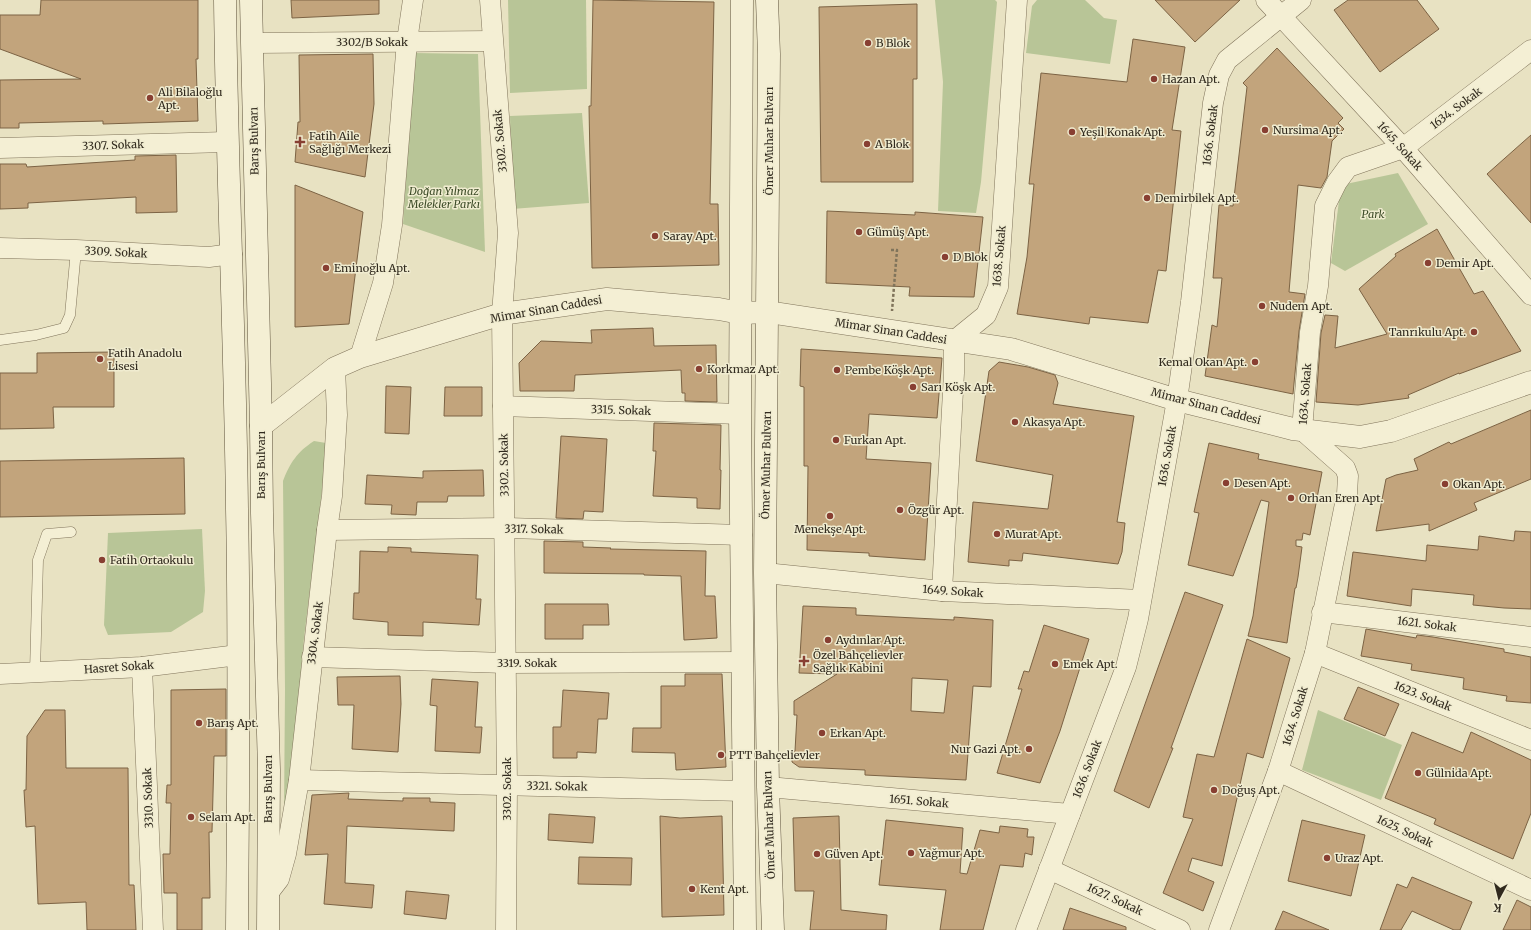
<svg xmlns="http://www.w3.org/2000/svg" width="1531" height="930" font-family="Merriweather,serif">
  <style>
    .green { fill: #b8c597 }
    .building { fill: #c2a47c; stroke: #7c6344; fill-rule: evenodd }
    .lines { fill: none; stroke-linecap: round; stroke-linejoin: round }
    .service-casing { stroke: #80745b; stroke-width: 11 }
    .minor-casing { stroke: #80745b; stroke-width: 21 }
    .tertiary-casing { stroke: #80745b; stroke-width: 23 }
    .secondary-casing { stroke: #61553e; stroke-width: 23 }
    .path { stroke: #80745b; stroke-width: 2.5; stroke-dasharray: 3 2; stroke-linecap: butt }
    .service { stroke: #f4efd4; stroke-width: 10 }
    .minor { stroke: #f4efd4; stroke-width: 20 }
    .tertiary { stroke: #f4efd4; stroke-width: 22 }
    .secondary { stroke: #f4efd4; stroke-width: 22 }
    .poi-dot { fill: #883f32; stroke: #f0ecd0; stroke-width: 1.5 }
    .labels { text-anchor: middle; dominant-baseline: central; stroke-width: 3; stroke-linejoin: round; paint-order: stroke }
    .street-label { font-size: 11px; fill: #312a1e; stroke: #f0ecd0 }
    .poi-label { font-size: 11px; fill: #312a1e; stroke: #f0ecd0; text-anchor: start }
    .park-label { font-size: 11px; font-style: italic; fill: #3c4b27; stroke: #f0ecd0 }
  </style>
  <rect width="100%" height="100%" fill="#e8e2c2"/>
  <g class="green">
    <polygon points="508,0 586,0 587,89 510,93"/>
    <polygon points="935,0 995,0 997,2 981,182 976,213 938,211 943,82"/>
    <polygon points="1037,0 1085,0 1104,18 1117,20 1110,64 1026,53 1032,6"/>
    <polygon points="414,53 478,54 485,252 403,224"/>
    <polygon points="582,113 589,203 512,209 510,116"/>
    <polygon points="1398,173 1428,224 1345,271 1331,263 1341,185"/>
    <path d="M 314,441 L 326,443 L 326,458 L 304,638 L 288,815 L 284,815 L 285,689 L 283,481 C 290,463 297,452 314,441 Z"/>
    <polygon points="202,529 205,591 203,612 171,632 108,635 104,625 108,533"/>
    <polygon points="1318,710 1402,745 1381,800 1302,770"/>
  </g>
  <g class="building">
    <polygon points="41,0 198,0 198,59 196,59 198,121 103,124 103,121 19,123 19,128 0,128 0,80 81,79 0,49 0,15 40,15"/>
    <polygon points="291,0 379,0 379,14 292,18"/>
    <polygon points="593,0 714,2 710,204 718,204 719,265 592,268 589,106 591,106"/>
    <polygon points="1155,0 1240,0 1195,42"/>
    <polygon points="1348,0 1417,0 1439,29 1380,72 1334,10"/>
    <polygon points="917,4 917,79 913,79 913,182 821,182 819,7"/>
    <polygon points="1133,39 1185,47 1172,130 1181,131 1166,271 1158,270 1148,323 1090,317 1089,324 1017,314 1027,257 1034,184 1029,184 1041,73 1127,82"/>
    <polygon points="1277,48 1343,118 1338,123 1344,129 1332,141 1327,177 1321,188 1298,185 1289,292 1305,294 1299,331 1293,394 1205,376 1212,325 1217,327 1222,278 1213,278 1219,205 1233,206 1247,87 1243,83"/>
    <polygon points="373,54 374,104 365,177 295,162 298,122 300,122 299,55"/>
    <polygon points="1531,135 1531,223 1487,174"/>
    <polygon points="176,155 177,212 136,213 136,197 28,203 28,208 0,209 0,164 26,164 27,167 135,160 135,156"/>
    <polygon points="295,185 363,212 349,324 295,327"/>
    <polygon points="827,211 915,215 915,212 983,217 974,297 909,296 910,287 826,283"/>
    <polygon points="1437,229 1474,294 1483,291 1521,351 1459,374 1459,373 1408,395 1409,398 1358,405 1316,402 1321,333 1325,315 1338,316 1335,348 1387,334 1359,289 1396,256 1395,254"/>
    <polygon points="653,328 654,346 716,345 717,402 685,401 685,393 682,393 681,370 575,375 574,391 520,391 519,363 541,341 592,343 591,330"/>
    <polygon points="801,349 942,358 937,418 869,414 866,459 931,463 925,560 869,556 869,553 807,550 808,466 804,466 804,387 800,386"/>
    <polygon points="114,352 114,407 53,407 54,428 0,429 0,373 37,373 37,353"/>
    <polygon points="999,362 1028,367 1055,375 1058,383 1053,404 1134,416 1117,522 1125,523 1122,552 1118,564 1023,553 1022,561 1009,560 1009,566 968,562 973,502 1048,509 1053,475 976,461 989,371"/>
    <polygon points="386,386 411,387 409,434 385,433"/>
    <polygon points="445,387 482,387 482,416 444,416"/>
    <polygon points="1531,410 1531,479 1474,503 1477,510 1429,531 1429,524 1376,531 1386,479 1396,475 1418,470 1414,459 1449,442 1451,444"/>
    <polygon points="654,423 721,425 720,470 721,470 720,509 697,508 697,498 653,496 656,451 653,451"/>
    <polygon points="561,436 607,439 603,512 584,511 583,519 556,518"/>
    <polygon points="1209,443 1259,454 1258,459 1322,472 1310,535 1303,533 1302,540 1296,540 1296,546 1302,547 1298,577 1296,588 1295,588 1287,643 1248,636 1253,616 1269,502 1261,500 1233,576 1188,565 1199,513 1194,512"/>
    <polygon points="184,458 185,514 0,517 0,461"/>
    <polygon points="483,470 484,496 448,496 447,502 417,502 416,515 391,514 392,505 365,504 367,475 423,478 423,471"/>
    <polygon points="1515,531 1531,532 1531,609 1504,608 1473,605 1474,595 1412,589 1411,606 1347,596 1353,552 1426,561 1427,545 1478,550 1479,536 1514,541"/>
    <polygon points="544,541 583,542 583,547 611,548 610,549 706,551 705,596 715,596 717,638 684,640 681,576 644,575 644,574 544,573"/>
    <polygon points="388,547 411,548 411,552 478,555 476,599 481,599 479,625 423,622 423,636 388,635 388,622 353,619 354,593 359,593 360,551 388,552"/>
    <polygon points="1185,592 1223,605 1171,748 1173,748 1149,808 1114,791"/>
    <polygon points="545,604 608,604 609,625 583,625 583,639 545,639"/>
    <path d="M 803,606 L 856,608 L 856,615 L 954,620 L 954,617 L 993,620 L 991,687 L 973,686 L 966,780 L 865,775 L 865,770 L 799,767 L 792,762 L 792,751 L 795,751 L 797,715 L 794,715 L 794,701 L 837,674 L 799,673 ZM 912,678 L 948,680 L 944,713 L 911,711 Z"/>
    <polygon points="1044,625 1089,639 1060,731 1040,783 997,773 1022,689 1018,689 1024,671 1029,672"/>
    <polygon points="1366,629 1416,638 1417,635 1433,637 1504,649 1504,652 1531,657 1531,703 1506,701 1507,696 1463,689 1464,678 1411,670 1412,664 1361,656"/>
    <polygon points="1247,639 1290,658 1263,758 1247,753 1222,866 1192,858 1188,871 1214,882 1203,911 1163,893 1193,819 1183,817 1197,754 1214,757"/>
    <polygon points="685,674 722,674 726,767 676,770 675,753 632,752 633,728 661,728 661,686 685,686"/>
    <polygon points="400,676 401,704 398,752 352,749 354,705 338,705 337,677"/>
    <polygon points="432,679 478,682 475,727 482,727 480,753 435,751 437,706 430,705"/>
    <polygon points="1358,687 1399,704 1385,736 1344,719"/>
    <polygon points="226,689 226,756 214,756 212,832 209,832 210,898 202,898 202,930 177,930 177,893 164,893 163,854 170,854 171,803 166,803 167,785 171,785 171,690"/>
    <polygon points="563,690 609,693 607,719 598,719 596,753 577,752 577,758 553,758 553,727 561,727"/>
    <polygon points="45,710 65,710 66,768 128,768 129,885 134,885 136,930 87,930 86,902 38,904 35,826 26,827 24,790 26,790 27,736"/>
    <polygon points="1412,732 1463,753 1471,732 1531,760 1531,813 1513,859 1434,824 1436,819 1385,798"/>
    <polygon points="349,793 348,799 403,801 403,798 430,798 430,802 455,803 454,831 347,826 345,883 374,885 372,908 324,904 328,854 305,855 312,795"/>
    <polygon points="549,814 595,817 593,843 548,840"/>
    <polygon points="660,816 680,818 722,816 724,915 662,917"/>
    <polygon points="839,816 841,910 887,915 886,930 810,930 814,891 795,891 793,818"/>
    <polygon points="886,820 963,828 960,873 967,874 980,830 999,833 1000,826 1028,829 1027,837 1034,837 1032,855 1025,853 1023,867 1000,865 983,930 940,930 946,890 879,885"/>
    <polygon points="1302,820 1365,835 1351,896 1288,881"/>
    <polygon points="579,857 632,858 631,885 578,884"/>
    <polygon points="1412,877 1472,902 1460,930 1454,930 1412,911 1401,930 1380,930 1397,884 1407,888"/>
    <polygon points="406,891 449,895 446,919 404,914"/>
    <polygon points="1517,900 1531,907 1531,930 1503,930"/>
    <polygon points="1070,908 1126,927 1126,930 1063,930"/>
    <polygon points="1283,911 1329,930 1275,930"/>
  </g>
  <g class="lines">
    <g class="service-casing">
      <g id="service">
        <polyline points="0,340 36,335 64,328 70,315 76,250"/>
        <polyline points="35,672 38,560 47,534 71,532"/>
      </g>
    </g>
    <g class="minor-casing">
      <g id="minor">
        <polyline points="490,0 508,233 502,314 507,785 506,930"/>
        <polyline points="1266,0 1403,148 1531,295"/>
        <polyline points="252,43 492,41"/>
        <polyline points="0,148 227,142"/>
        <polyline points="0,248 76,250 209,257 232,254"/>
        <polyline points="360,357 383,283 392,225 407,41 413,0"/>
        <polyline points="503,406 740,414"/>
        <polyline points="327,530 505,528 742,535"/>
        <polyline points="765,573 942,591 1141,600"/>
        <polyline points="942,591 954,373 954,341 986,315 998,287 1017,0"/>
        <polyline points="1322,612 1531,637"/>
        <polyline points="1315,653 1531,740"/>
        <polyline points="312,657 506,663 743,662"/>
        <polyline points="142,667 153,930"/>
        <polyline points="0,674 142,667 238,655"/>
        <polyline points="1278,771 1531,890"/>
        <polyline points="299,780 744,791"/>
        <polyline points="768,787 1070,814"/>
        <polyline points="1049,869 1180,930"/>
        <polyline points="269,892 279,879 286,854 299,780 327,530 332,496 337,415 335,368"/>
        <polyline points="1026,930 1126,667 1138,619 1177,400 1191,302 1213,103 1219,75 1227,60 1301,0"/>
        <polyline points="1219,930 1278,771 1315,653 1347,494 1348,476 1345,468 1302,430 1310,332 1318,286 1325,206 1337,182 1348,167 1403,148 1531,50"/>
      </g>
    </g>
    <g class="tertiary-casing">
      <polyline id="tertiary" points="261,426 335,368 360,357 502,314 607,299 719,309 740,313 768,312 1011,349 1177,400 1293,429 1360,437 1391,431 1531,382"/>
    </g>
    <g class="secondary-casing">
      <g id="secondary">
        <path d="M 225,0 C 227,170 235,339 237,509 C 240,650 238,790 237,930"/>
        <polyline points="251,0 261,426 262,513 269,770 268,930"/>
        <polyline points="742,0 740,414 745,930"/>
        <polyline points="767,0 769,54 765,573 768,787 773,930"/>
      </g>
    </g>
    <polyline class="path" points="891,250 897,250 892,311"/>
    <use href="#service" class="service"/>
    <use href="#minor" class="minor"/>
    <use href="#tertiary" class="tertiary"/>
    <use href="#secondary" class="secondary"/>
  </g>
  <g class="poi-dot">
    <circle cx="868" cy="43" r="4"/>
    <circle cx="1154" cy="79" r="4"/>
    <circle cx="150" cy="98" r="4"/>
    <circle cx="1265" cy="130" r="4"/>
    <circle cx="1072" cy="132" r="4"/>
    <path d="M298 136h4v4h4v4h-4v4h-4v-4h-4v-4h4z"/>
    <circle cx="867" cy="144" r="4"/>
    <circle cx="1147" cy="198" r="4"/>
    <circle cx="859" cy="232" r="4"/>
    <circle cx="655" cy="236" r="4"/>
    <circle cx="945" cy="257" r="4"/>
    <circle cx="1428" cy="263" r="4"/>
    <circle cx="326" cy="268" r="4"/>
    <circle cx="1262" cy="306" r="4"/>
    <circle cx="1474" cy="332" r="4"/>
    <circle cx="100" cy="359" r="4"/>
    <circle cx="1255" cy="362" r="4"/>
    <circle cx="699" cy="369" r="4"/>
    <circle cx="837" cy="370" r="4"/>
    <circle cx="913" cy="387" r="4"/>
    <circle cx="1015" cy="422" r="4"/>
    <circle cx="836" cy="440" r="4"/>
    <circle cx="1226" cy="483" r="4"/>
    <circle cx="1445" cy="484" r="4"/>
    <circle cx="1291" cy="498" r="4"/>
    <circle cx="900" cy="510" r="4"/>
    <circle cx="830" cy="516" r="4"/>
    <circle cx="997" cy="534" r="4"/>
    <circle cx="102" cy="560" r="4"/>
    <circle cx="828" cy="640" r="4"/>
    <path d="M802 655h4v4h4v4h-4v4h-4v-4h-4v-4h4z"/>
    <circle cx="1055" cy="664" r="4"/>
    <circle cx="199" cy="723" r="4"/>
    <circle cx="822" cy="733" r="4"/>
    <circle cx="1029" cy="749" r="4"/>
    <circle cx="721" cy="755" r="4"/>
    <circle cx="1418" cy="773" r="4"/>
    <circle cx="1214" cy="790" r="4"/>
    <circle cx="191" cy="817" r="4"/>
    <circle cx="911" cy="853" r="4"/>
    <circle cx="817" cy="854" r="4"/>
    <circle cx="1327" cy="858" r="4"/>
    <circle cx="692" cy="889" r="4"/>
  </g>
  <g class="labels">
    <g class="street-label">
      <text x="372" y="42">3302/B Sokak</text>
      <text transform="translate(1456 108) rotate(-37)">1634. Sokak</text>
      <text transform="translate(1210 135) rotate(-83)">1636. Sokak</text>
      <text transform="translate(254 141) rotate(-91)">Barış Bulvarı</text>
      <text transform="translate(500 141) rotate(-95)">3302. Sokak</text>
      <text transform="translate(769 141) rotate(-90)">Ömer Muhar Bulvarı</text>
      <text transform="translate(113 145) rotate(-2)">3307. Sokak</text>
      <text transform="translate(1400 146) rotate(48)">1645. Sokak</text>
      <text transform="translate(116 252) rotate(3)">3309. Sokak</text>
      <text transform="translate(999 256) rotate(-85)">1638. Sokak</text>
      <text transform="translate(546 309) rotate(-10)">Mimar Sinan Caddesi</text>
      <text transform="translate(891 331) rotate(9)">Mimar Sinan Caddesi</text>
      <text transform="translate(1305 394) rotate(-86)">1634. Sokak</text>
      <text transform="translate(1206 406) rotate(15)">Mimar Sinan Caddesi</text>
      <text transform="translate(621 410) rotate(2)">3315. Sokak</text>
      <text transform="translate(1167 456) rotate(-80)">1636. Sokak</text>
      <text transform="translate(261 465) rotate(-90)">Barış Bulvarı</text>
      <text transform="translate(504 465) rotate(-91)">3302. Sokak</text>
      <text transform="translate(766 465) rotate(-89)">Ömer Muhar Bulvarı</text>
      <text transform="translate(534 529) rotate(1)">3317. Sokak</text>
      <text transform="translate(953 591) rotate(4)">1649. Sokak</text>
      <text transform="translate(1427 624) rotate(7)">1621. Sokak</text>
      <text transform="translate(315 633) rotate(-83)">3304. Sokak</text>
      <text x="527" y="663">3319. Sokak</text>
      <text transform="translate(119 667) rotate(-4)">Hasret Sokak</text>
      <text transform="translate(1423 696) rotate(22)">1623. Sokak</text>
      <text transform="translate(1295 716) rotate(-73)">1634. Sokak</text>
      <text transform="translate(1087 769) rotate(-69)">1636. Sokak</text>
      <text transform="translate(557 786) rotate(1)">3321. Sokak</text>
      <text transform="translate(268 789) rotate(-90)">Barış Bulvarı</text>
      <text transform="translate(507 789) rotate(-90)">3302. Sokak</text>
      <text transform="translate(148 798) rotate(-92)">3310. Sokak</text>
      <text transform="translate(919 801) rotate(5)">1651. Sokak</text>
      <text transform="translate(769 825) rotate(-92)">Ömer Muhar Bulvarı</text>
      <text transform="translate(1405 831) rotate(25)">1625. Sokak</text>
      <text transform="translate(1115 899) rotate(25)">1627. Sokak</text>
    </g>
    <g class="poi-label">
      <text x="876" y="43">B Blok</text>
      <text x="1162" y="79">Hazan Apt.</text>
      <text x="158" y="92">Ali Bilaloğlu<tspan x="158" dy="13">Apt.</tspan></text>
      <text x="1273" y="130">Nursima Apt.</text>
      <text x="1080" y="132">Yeşil Konak Apt.</text>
      <text x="309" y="136">Fatih Aile<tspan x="309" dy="13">Sağlığı Merkezi</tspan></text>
      <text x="875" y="144">A Blok</text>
      <text x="1155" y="198">Demirbilek Apt.</text>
      <text x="867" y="232">Gümüş Apt.</text>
      <text x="663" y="236">Saray Apt.</text>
      <text x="953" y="257">D Blok</text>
      <text x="1436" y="263">Demir Apt.</text>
      <text x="334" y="268">Eminoğlu Apt.</text>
      <text x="1270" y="306">Nudem Apt.</text>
      <text x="1466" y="332" text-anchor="end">Tanrıkulu Apt.</text>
      <text x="108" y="353">Fatih Anadolu<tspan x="108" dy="13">Lisesi</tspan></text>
      <text x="1247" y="362" text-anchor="end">Kemal Okan Apt.</text>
      <text x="707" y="369">Korkmaz Apt.</text>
      <text x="845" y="370">Pembe Köşk Apt.</text>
      <text x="921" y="387">Sarı Köşk Apt.</text>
      <text x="1023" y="422">Akasya Apt.</text>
      <text x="844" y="440">Furkan Apt.</text>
      <text x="1234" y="483">Desen Apt.</text>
      <text x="1453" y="484">Okan Apt.</text>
      <text x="1299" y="498">Orhan Eren Apt.</text>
      <text x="908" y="510">Özgür Apt.</text>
      <text x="830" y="529" text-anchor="middle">Menekşe Apt.</text>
      <text x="1005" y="534">Murat Apt.</text>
      <text x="110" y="560">Fatih Ortaokulu</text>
      <text x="836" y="640">Aydınlar Apt.</text>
      <text x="813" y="655">Özel Bahçelievler<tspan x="813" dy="13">Sağlık Kabini</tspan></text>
      <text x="1063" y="664">Emek Apt.</text>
      <text x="207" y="723">Barış Apt.</text>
      <text x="830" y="733">Erkan Apt.</text>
      <text x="1021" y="749" text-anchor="end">Nur Gazi Apt.</text>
      <text x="729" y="755">PTT Bahçelievler</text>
      <text x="1426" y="773">Gülnida Apt.</text>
      <text x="1222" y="790">Doğuş Apt.</text>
      <text x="199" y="817">Selam Apt.</text>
      <text x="919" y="853">Yağmur Apt.</text>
      <text x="825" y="854">Güven Apt.</text>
      <text x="1335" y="858">Uraz Apt.</text>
      <text x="700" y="889">Kent Apt.</text>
    </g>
    <g class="park-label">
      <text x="444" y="191">Doğan Yılmaz<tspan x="444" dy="13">Melekler Parkı</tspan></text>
      <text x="1373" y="214">Park</text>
    </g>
  </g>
  <g transform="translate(1499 898) rotate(187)" stroke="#f0ecd0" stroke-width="3" paint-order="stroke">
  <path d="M0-3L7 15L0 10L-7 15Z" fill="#312a1e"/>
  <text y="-6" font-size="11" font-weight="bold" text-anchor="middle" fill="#312a1e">K</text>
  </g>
</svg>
